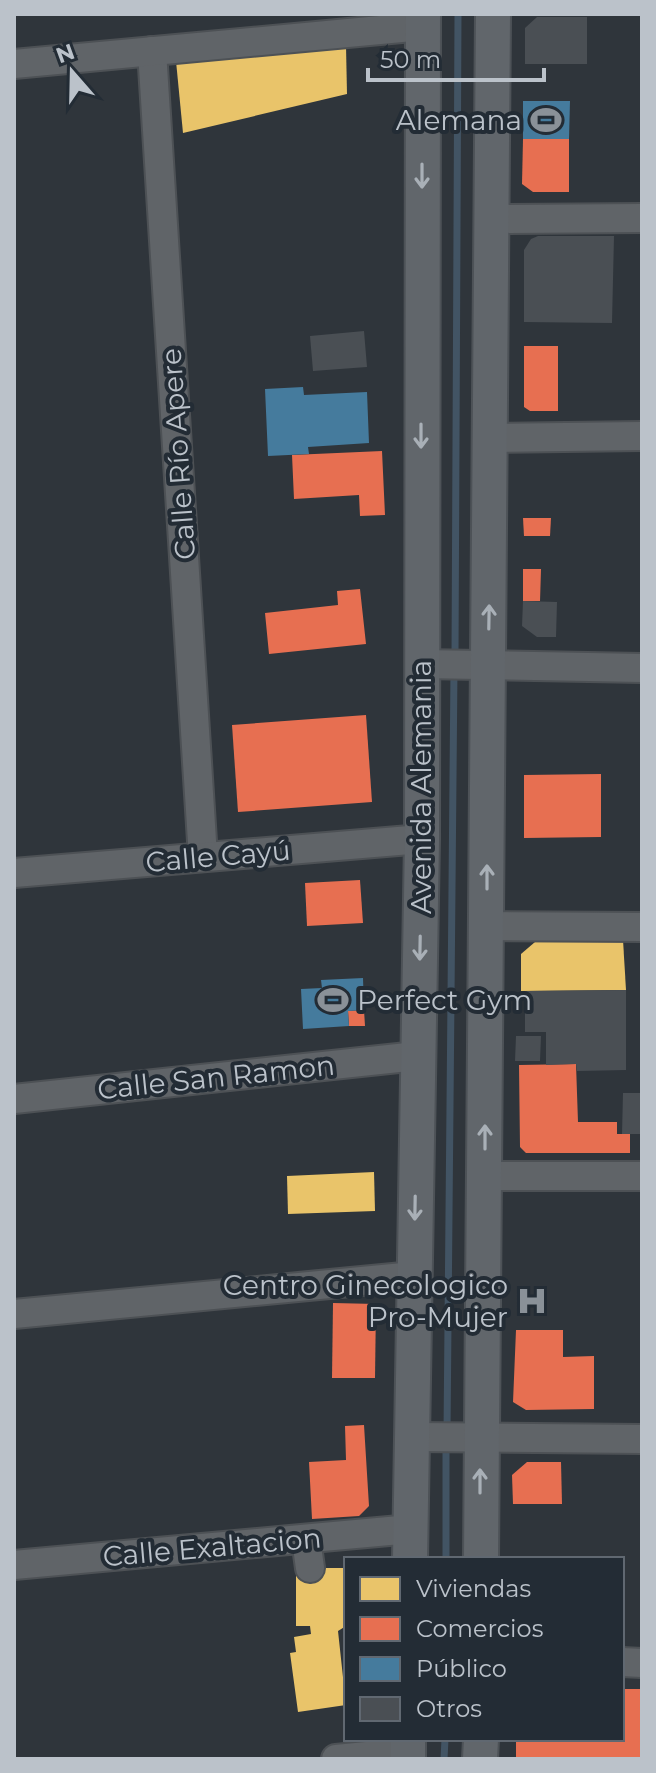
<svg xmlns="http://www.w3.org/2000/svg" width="656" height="1773" font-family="Montserrat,sans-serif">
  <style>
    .homes { fill: #e9c46a }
    .shops { fill: #e76f51 }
    .public { fill: #457b9d }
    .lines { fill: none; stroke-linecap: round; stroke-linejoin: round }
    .stream { stroke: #425464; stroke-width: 7 }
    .building { fill: #4a4f54 }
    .minor-casing { stroke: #4d5155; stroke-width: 32 }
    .major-casing { stroke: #4d5257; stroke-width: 38 }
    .minor { stroke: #606468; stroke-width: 28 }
    .major { stroke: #61666b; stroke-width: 34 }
    .oneway { stroke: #a9b0b7 }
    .labels { text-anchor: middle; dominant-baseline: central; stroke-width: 8; stroke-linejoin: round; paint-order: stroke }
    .poi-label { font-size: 28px; fill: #bbc2ca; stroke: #232c35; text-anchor: end }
    .street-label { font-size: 28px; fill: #bbc2ca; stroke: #232c35 }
  </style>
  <rect width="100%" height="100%" fill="#2f353b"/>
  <g class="homes">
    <polygon points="346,46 347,94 183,133 176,61"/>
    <polygon points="623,940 626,990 521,991 521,954 535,942"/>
    <polygon points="374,1172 375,1211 288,1214 287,1176"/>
    <polygon points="296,1568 346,1568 346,1626 338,1631 346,1705 298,1712 290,1653 296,1652 294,1637 311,1634 310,1626 296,1626"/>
  </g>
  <g class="shops">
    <polygon points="523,139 569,139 569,192 533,192 522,184"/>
    <polygon points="524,346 558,346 558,411 530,411 524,407"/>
    <polygon points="382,451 385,515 360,516 359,495 294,499 292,455"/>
    <polygon points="523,518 551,518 550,536 524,536"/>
    <polygon points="523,569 541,569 540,601 523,601"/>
    <polygon points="360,589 366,644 269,654 265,613 338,605 337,591"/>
    <polygon points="366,715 372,802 238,812 232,725"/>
    <polygon points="601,774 601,837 524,838 524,775"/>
    <polygon points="360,880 363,923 307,926 305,883"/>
    <polygon points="364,1010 365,1026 349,1026 348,1011"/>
    <polygon points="576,1064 578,1122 617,1122 617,1134 630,1134 630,1153 526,1153 520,1147 519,1065"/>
    <polygon points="333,1303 376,1304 375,1378 332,1378"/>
    <polygon points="516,1330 563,1330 563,1357 594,1356 594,1409 526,1410 513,1402"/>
    <polygon points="364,1425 369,1506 359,1516 312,1519 309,1462 346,1460 345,1426"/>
    <polygon points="527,1462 561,1462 562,1504 513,1504 512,1475"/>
    <polygon points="622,1689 642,1689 642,1759 516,1759 516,1739 622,1739"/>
  </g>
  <g class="public">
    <polygon points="523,101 570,101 569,139 523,139"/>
    <polygon points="303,387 304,395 367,392 369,443 308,447 309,454 268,456 265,389"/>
    <polygon points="363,978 364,1010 348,1011 349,1026 303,1029 301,989 322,988 321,980"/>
  </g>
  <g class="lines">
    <g class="stream">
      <polyline points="455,657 458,14"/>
      <polyline points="447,1433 454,669"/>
      <polyline points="446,1559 446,1445"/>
      <polyline points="444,1759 445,1739"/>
    </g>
  </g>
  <g class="building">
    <polygon points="537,17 587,17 587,64 525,64 525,28"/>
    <polygon points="538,236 614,236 612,323 524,322 524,250 531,239"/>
    <polygon points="364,331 367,367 313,371 310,336"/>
    <polygon points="523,601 557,602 556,637 537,637 522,626"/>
    <polygon points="626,990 626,1070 577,1071 576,1064 546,1065 546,1032 525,1032 525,991"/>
    <polygon points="516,1036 541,1036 540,1061 515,1061"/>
    <polygon points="623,1093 642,1093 642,1134 622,1134"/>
  </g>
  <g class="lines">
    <g class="minor-casing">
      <g id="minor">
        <polyline points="152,51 203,857"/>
        <polyline points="14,64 423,26"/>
        <polyline points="490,219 642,218"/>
        <polyline points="491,438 642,436"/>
        <polyline points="421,664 642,668"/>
        <polyline points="14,873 422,839"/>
        <polyline points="486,926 642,927"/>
        <polyline points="14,1099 417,1056"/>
        <polyline points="485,1176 642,1176"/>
        <polyline points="14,1314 414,1276"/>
        <polyline points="412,1437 642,1439"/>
        <polyline points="306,1539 310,1568"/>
        <polyline points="14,1565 411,1529"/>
        <polyline points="622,1662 642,1663"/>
        <polyline points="336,1759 408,1752"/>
      </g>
    </g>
    <g class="major-casing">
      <g id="major">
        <polyline points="410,1559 422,839 423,14"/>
        <polyline points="481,1559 493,14"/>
        <polyline points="408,1759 408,1739"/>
        <polyline points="480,1759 481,1739"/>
      </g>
    </g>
    <use href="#minor" class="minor"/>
    <use href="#major" class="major"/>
  </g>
  <defs><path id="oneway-shaft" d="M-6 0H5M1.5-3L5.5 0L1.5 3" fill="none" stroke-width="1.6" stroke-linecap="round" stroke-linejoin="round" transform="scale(2)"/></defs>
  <g class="oneway">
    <use href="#oneway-shaft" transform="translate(422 176) rotate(90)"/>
    <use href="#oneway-shaft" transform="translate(421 436) rotate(90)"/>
    <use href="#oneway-shaft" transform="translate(489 617) rotate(-89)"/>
    <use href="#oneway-shaft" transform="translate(487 877) rotate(-90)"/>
    <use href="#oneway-shaft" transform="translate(420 948) rotate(91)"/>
    <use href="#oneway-shaft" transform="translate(485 1137) rotate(-90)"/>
    <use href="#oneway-shaft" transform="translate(415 1208) rotate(91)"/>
    <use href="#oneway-shaft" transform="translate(480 1481) rotate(-90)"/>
  </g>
  <defs>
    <g id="stadium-bare" transform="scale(2.4)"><path d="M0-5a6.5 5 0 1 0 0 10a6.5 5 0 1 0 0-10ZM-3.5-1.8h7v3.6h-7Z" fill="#8a9198" stroke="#232c35" stroke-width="2.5" paint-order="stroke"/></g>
    <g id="hospital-bare" transform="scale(2.4)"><path d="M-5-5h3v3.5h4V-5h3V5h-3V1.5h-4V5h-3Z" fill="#8a9198" stroke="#232c35" stroke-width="2.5" paint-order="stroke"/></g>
  </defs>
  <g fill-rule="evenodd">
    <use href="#stadium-bare" x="546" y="120"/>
    <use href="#stadium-bare" x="333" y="1000"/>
    <use href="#hospital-bare" x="532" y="1301"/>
  </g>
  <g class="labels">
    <g class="poi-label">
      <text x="522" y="120">Alemana</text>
      <text x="357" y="1000" text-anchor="start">Perfect Gym</text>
      <text x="508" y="1285">Centro Ginecologico<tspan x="508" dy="32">Pro-Mujer</tspan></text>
    </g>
    <g class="street-label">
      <text transform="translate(178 454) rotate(-94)">Calle Río Apere</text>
      <text transform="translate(421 787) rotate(-90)">Avenida Alemania</text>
      <text transform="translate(218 856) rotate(-5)">Calle Cayú</text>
      <text transform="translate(216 1077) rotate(-6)">Calle San Ramon</text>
      <text transform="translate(212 1547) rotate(-5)">Calle Exaltacion</text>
    </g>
  </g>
  <rect width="656" height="1773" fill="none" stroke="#bbc2ca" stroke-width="32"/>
  <rect x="344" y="1557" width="280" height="184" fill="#232c35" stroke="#606871" stroke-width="2"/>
  <rect x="360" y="1577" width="40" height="24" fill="#e9c46a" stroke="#606871" stroke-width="2"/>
  <text x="416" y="1597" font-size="24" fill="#bbc2ca">Viviendas</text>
  <rect x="360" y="1617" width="40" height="24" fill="#e76f51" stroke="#606871" stroke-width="2"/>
  <text x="416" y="1637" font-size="24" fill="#bbc2ca">Comercios</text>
  <rect x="360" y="1657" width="40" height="24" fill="#457b9d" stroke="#606871" stroke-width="2"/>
  <text x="416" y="1677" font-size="24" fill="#bbc2ca">Público</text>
  <rect x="360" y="1697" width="40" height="24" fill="#4a4f54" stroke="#606871" stroke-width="2"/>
  <text x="416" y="1717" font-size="24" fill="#bbc2ca">Otros</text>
  <g transform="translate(72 72) rotate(340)" stroke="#232c35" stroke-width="6" paint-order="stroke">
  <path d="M0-6L14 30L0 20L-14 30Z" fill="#bbc2ca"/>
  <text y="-12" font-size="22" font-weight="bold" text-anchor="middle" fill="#bbc2ca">N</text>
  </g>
  <path d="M368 68v12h176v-12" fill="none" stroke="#bbc2ca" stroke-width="4"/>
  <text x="380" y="68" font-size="24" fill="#bbc2ca" stroke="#232c35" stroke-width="6" paint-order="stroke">50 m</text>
</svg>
